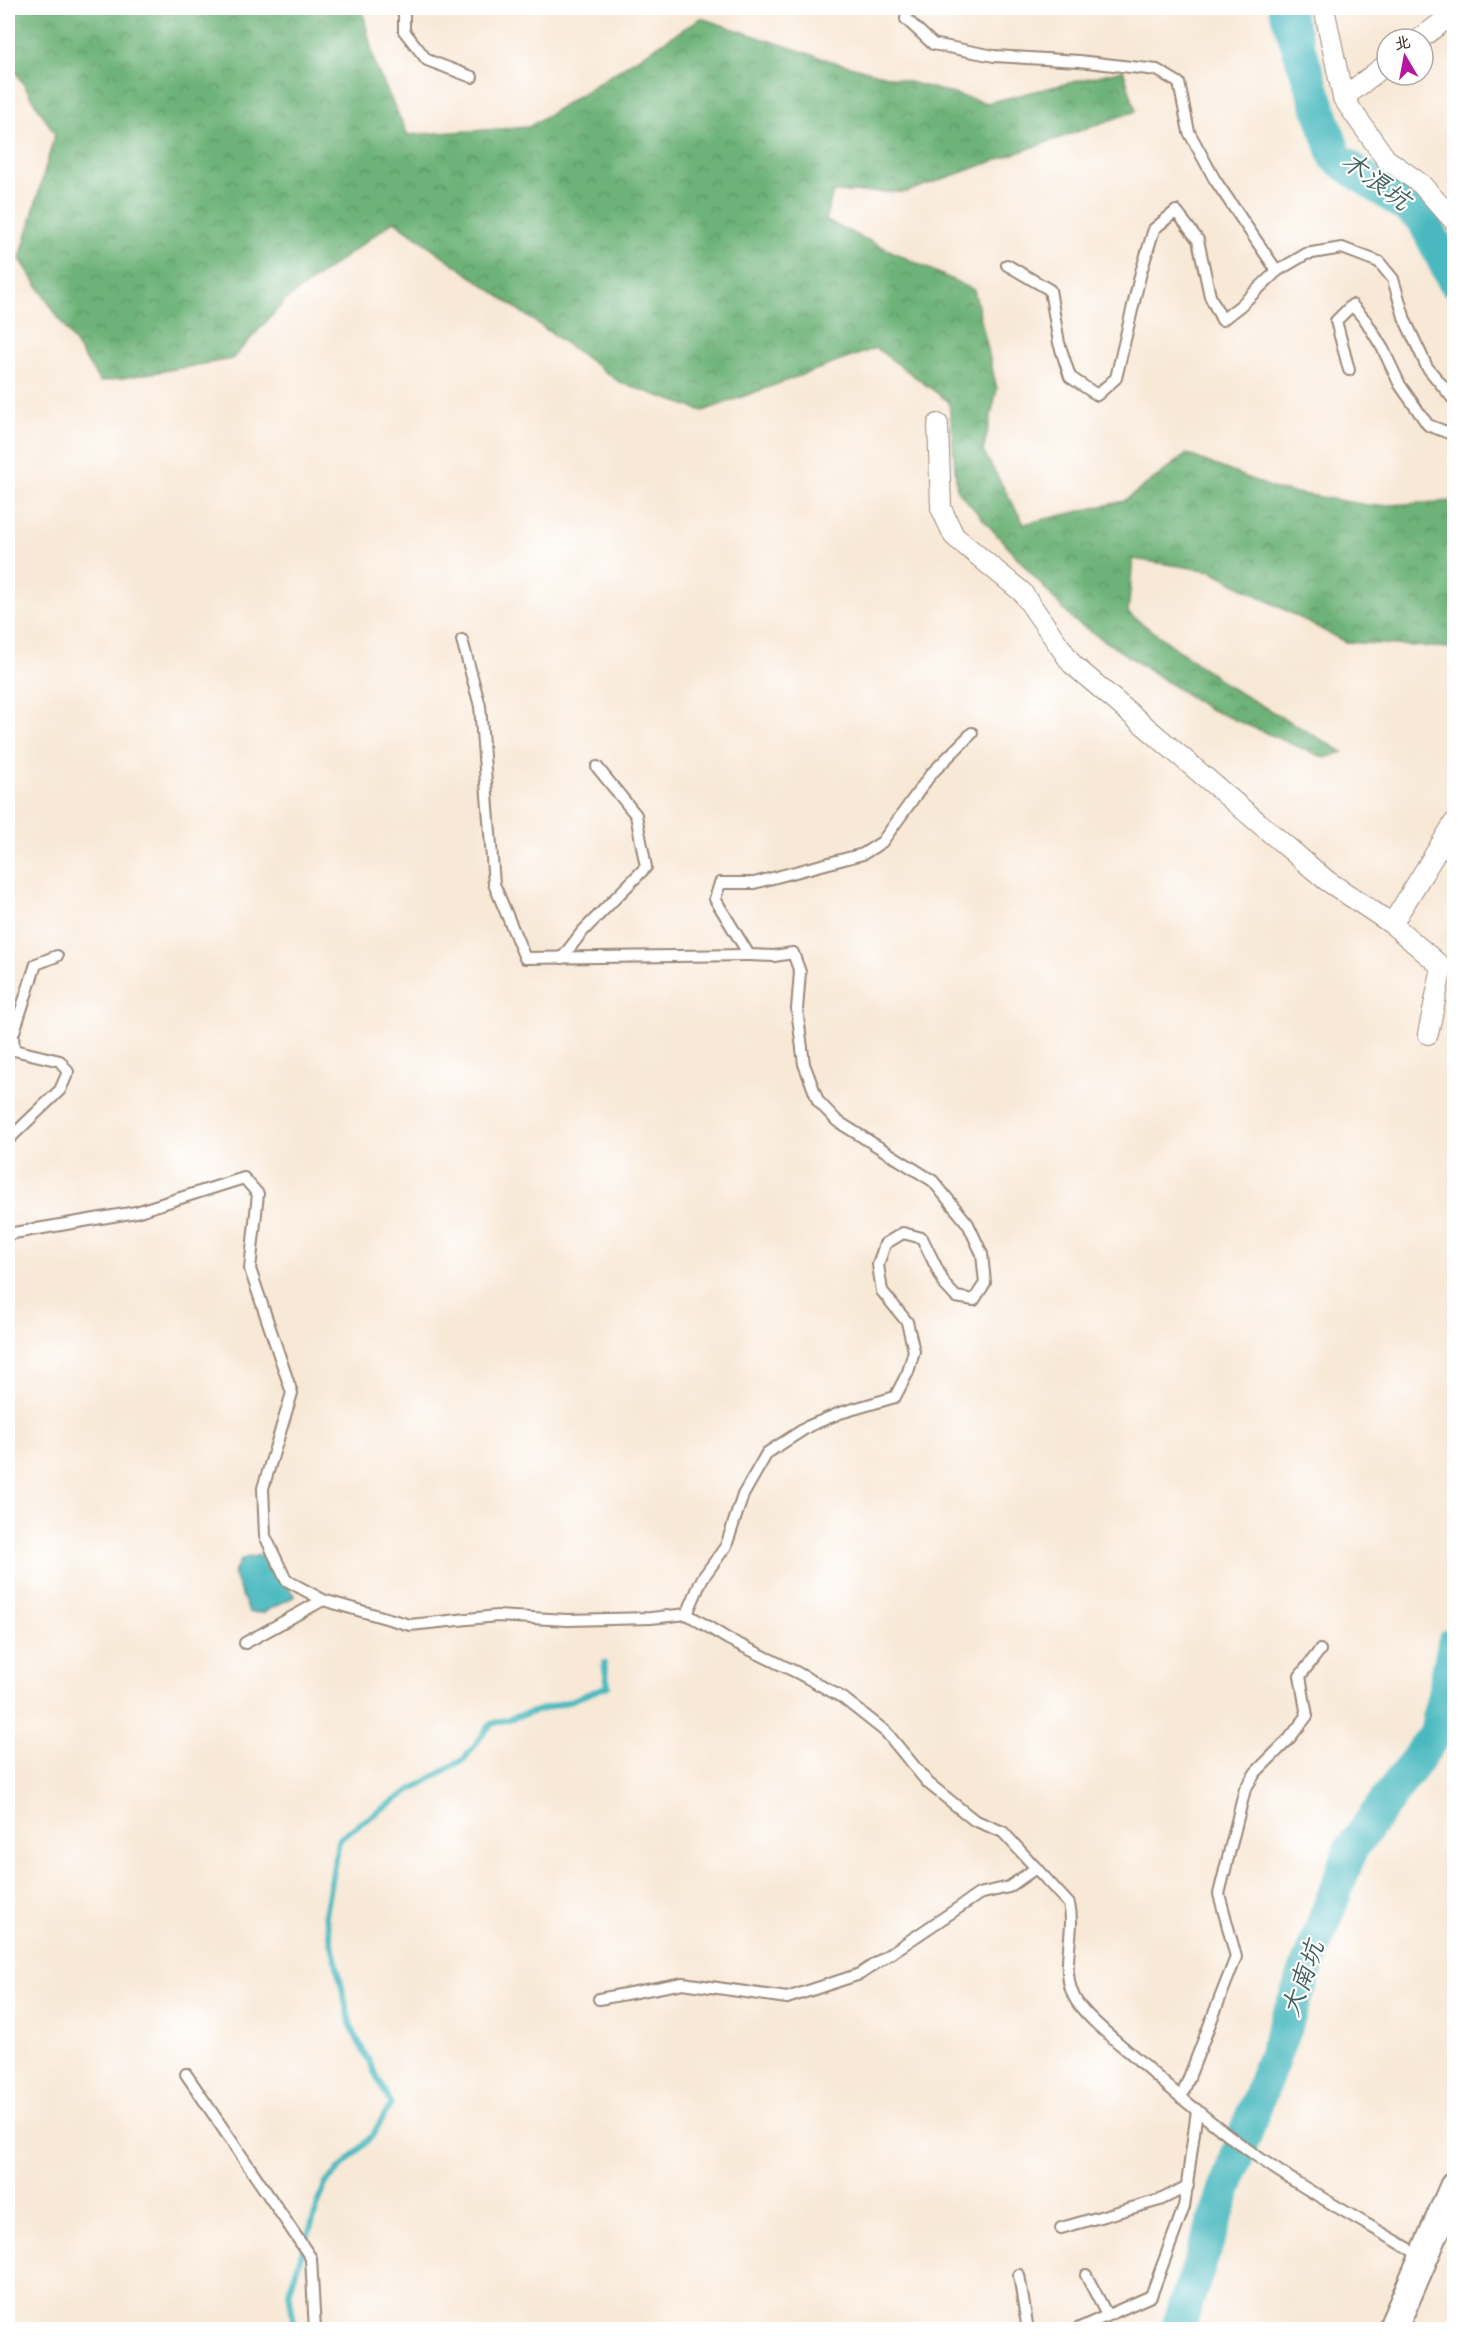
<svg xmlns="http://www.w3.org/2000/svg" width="1462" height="2337" font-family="Mynerve,'LXGW WenKai TC',sans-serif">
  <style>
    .forest { fill: url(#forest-crowns); stroke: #546e4b; stroke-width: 1.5 }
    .water { fill: #49b9bf; stroke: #42726e; stroke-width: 1.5 }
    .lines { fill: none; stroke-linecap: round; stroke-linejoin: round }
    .stream { stroke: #49b9bf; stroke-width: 6 }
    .river { stroke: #49b9bf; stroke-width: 34 }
    .lane-casing { stroke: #9a897a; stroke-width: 14 }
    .street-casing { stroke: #9a897a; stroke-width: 22 }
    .secondary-casing { stroke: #9a897a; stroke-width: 32 }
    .lane { stroke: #fff; stroke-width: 10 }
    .street { stroke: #fff; stroke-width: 20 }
    .secondary { stroke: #fff; stroke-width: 28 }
    .labels { text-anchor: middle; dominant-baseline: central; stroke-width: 4.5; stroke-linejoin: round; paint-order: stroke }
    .water-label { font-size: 26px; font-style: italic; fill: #41635e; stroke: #fff }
  </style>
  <defs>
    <pattern id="forest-crowns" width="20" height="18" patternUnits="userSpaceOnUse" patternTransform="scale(1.5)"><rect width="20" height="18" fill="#6db278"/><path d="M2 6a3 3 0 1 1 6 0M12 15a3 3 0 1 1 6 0" fill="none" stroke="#5b9162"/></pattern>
  </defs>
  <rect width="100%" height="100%" fill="#fff"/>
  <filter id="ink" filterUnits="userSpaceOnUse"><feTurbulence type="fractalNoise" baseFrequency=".0167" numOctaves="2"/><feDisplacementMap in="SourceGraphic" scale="12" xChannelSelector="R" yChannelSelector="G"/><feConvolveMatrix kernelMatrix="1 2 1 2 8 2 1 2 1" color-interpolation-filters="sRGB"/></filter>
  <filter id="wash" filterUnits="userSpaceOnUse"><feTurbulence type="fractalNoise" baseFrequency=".008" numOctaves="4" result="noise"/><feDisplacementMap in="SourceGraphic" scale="24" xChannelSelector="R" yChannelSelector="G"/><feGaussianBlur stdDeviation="1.35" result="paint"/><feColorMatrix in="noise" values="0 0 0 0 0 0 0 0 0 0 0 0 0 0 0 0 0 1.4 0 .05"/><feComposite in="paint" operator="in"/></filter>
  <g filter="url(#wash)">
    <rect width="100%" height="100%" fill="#f8e8d6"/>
    <polygon class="forest" points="8,8 362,8 375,65 408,135 529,127 701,18 831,61 987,103 1123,70 1136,111 906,192 833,192 825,220 974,290 997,389 983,451 1024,524 1124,501 1187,454 1278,490 1373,506 1454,501 1454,643 1451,648 1345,642 1212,571 1133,559 1128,613 1231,688 1343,752 1325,758 1207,708 1073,620 957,490 949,402 876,348 703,411 621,383 394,221 286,300 232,359 100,382 20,259 55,134 8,60"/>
    <polygon class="water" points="265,1554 279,1577 295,1596 263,1613 249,1612 233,1573 242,1559"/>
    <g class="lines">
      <polyline class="stream" points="295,2330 289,2292 325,2184 372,2136 391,2104 351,2027 325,1914 339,1838 406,1793 464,1759 491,1724 567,1702 608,1686 604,1663"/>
      <g class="river">
        <polyline points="1285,8 1336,158 1422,217 1454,281"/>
        <polyline points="1177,2330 1234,2164 1351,1849 1436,1733 1454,1644"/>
      </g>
    </g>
  </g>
  <g filter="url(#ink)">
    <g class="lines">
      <g class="lane-casing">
        <g id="lane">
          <polyline points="404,8 404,31 427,60 472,77"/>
          <polyline points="908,8 906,19 933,44 994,56 1079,61 1157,70 1179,83 1189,132 1215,180 1277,271"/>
          <polyline points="1007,265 1050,290 1059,343 1070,377 1097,395 1116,378 1141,272 1154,229 1176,211 1198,240 1210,296 1222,320 1240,306 1277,271 1306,254 1342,248 1379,262 1393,279 1405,320 1427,367 1454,400"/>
          <polyline points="1349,370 1336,321 1352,305 1366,321 1383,349 1400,385 1428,425 1454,435"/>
          <polyline points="462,640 480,706 494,884 525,958 749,955"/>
          <polyline points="562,958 582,932 646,867 636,815 597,767"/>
          <polyline points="8,1140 60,1090 68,1072 60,1061 14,1050 13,1035 36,964 57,956"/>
          <path d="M 8,1234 L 136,1212 L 244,1178 L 258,1194 L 250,1269 L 292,1393 L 263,1488 L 265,1536 L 286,1580 L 323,1600 L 410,1625 L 497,1616 L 567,1620 L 651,1618 L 687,1614 L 728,1639 L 798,1673 L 843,1698 L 886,1732 L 928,1783 L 974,1820 L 1003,1832 L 1069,1904 C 1077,1934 1057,1971 1077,2002 C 1090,2021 1119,2043 1136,2058 C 1179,2097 1224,2134 1271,2166 C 1320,2199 1373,2227 1423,2257"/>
          <polyline points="687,1614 702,1579 726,1546 743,1495 767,1453 809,1426 840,1413 895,1397 908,1372 914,1351 907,1322 882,1291 878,1265 885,1244 903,1233 922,1238 945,1285 956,1297 974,1300 985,1283 982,1254 968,1224 933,1181 837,1121 818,1101 804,1064 797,1009 800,972 793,953 774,956 749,955 715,899 720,883 754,883 863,854 882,842 931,774 972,733"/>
          <polyline points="245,1643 323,1600"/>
          <polyline points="599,1999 683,1983 787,1998 860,1974 979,1894 1009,1887 1036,1868"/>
          <polyline points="186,2074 311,2258 315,2330"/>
          <polyline points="1181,2098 1236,1957 1219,1894 1245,1789 1256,1772 1289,1739 1307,1716 1300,1676 1320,1650"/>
          <polyline points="1061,2228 1160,2200 1188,2186"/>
          <polyline points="1019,2275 1028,2330"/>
          <polyline points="1086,2275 1107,2315"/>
          <polyline points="1075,2330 1151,2296 1184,2207 1197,2110"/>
        </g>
      </g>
      <g class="street-casing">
        <g id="street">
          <polyline points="1324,8 1343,98 1386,159 1421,184 1454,221"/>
          <polyline points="1420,39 1454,13"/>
          <polyline points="1343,98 1387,64"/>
          <polyline points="938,424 941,508 954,536 1022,592 1072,664 1326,880 1392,924 1442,967 1428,1034"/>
          <polyline points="1392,924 1454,823"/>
        </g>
      </g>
      <g class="secondary-casing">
        <polyline id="secondary" points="1392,2330 1454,2187"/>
      </g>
      <use href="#lane" class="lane"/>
      <use href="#street" class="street"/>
      <use href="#secondary" class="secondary"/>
    </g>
  </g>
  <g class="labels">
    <g class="water-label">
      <text transform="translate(1375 182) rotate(37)">木浪坑</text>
      <text transform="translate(1304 1979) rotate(-70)">大南坑</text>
    </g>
  </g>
  <rect width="1462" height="2337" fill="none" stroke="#fff" stroke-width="30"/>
  <g transform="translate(1405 57) rotate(350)"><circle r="28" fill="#ffffff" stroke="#b1aaa5" stroke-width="1.5"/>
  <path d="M0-4.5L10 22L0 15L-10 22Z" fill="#b5179e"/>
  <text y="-9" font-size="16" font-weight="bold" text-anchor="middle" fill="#3b2a1e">北</text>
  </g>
</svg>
